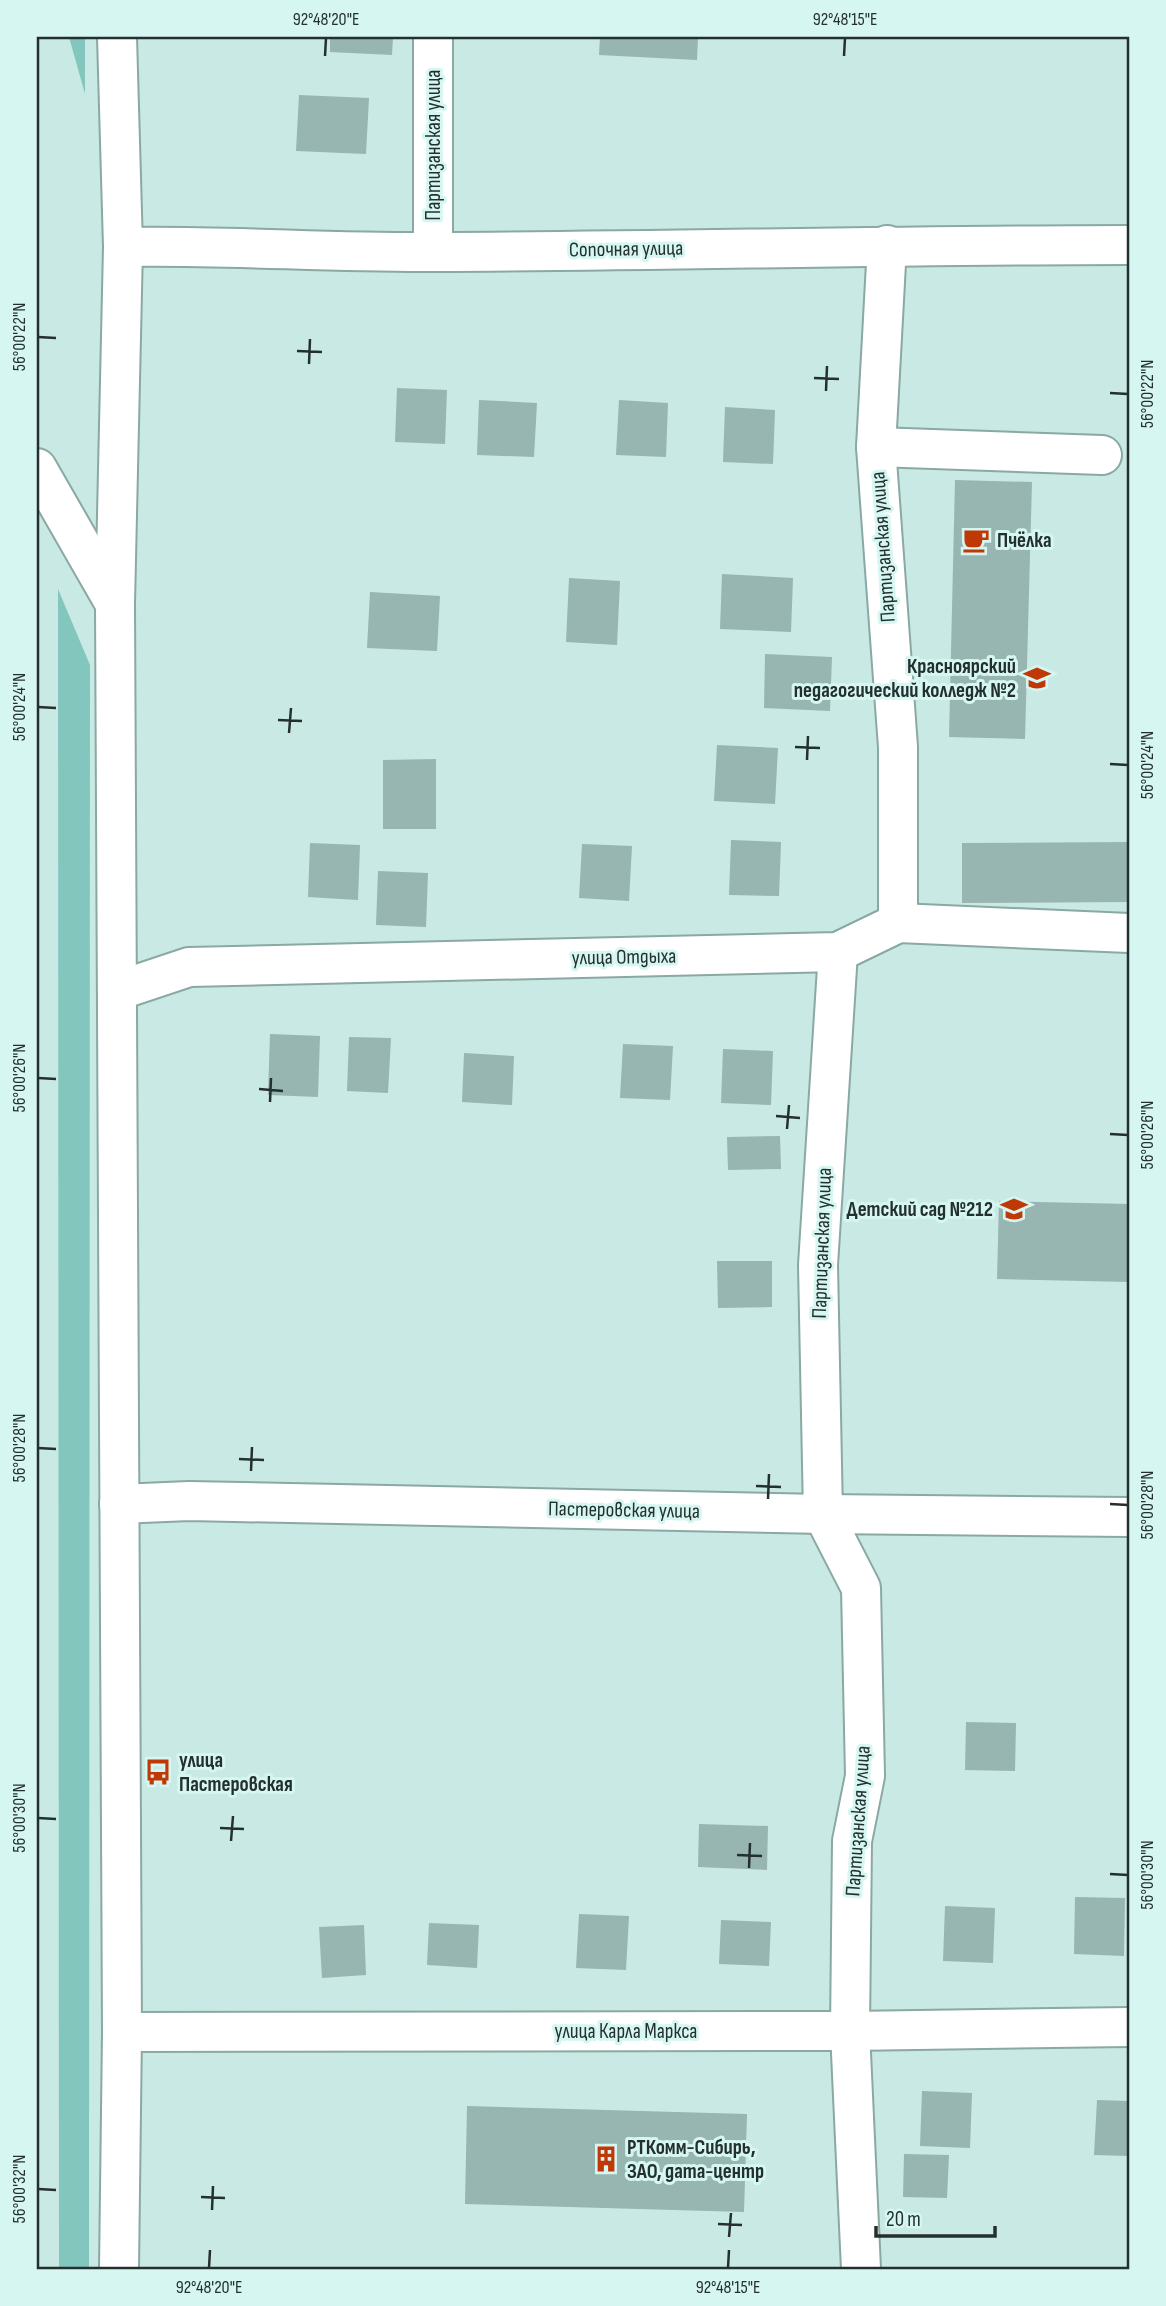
<svg xmlns="http://www.w3.org/2000/svg" width="1166" height="2306" font-family="'Sofia Sans Condensed',sans-serif">
  <style>
    .green { fill: #83c6be }
    .building { fill: #97b5b1 }
    .lines { fill: none; stroke-linecap: round; stroke-linejoin: round }
    .minor-casing { stroke: #8aa8a4; stroke-width: 42 }
    .minor { stroke: #fff; stroke-width: 38 }
    .ticks { fill: none; stroke: #24302e; stroke-width: 2.5 }
    .labels { text-anchor: middle; dominant-baseline: central; stroke-width: 6; stroke-linejoin: round; paint-order: stroke }
    .street-label { font-size: 21px; fill: #24302e; stroke: #d6f6f2 }
    .poi-label { font-size: 21px; font-weight: bold; fill: #24302e; stroke: #d6f6f2; text-anchor: start }
    .neatline { fill: none; stroke: #24302e; stroke-width: 2.5 }
    .ticks-label { font-size: 18px; text-anchor: middle; fill: #24302e }
  </style>
  <rect width="100%" height="100%" fill="#c9e9e4"/>
  <g class="green">
    <polygon points="69,37 85,37 85,94"/>
    <polygon points="58,589 90,665 89,2269 59,2269"/>
  </g>
  <g class="building">
    <polygon points="330,37 393,37 392,55 330,52"/>
    <polygon points="600,37 698,37 697,60 599,55"/>
    <polygon points="299,95 369,98 366,154 296,151"/>
    <polygon points="397,388 447,390 445,444 395,442"/>
    <polygon points="479,400 537,403 534,457 477,455"/>
    <polygon points="619,400 668,403 666,457 616,455"/>
    <polygon points="725,407 775,410 773,464 723,462"/>
    <polygon points="955,480 1032,482 1025,739 949,737"/>
    <polygon points="722,574 793,578 791,632 720,629"/>
    <polygon points="569,578 620,581 617,645 566,642"/>
    <polygon points="370,592 440,596 437,651 367,648"/>
    <polygon points="765,654 832,657 830,711 764,708"/>
    <polygon points="717,745 778,748 775,804 714,801"/>
    <polygon points="436,759 436,829 383,829 383,760"/>
    <polygon points="731,840 781,842 779,896 729,895"/>
    <polygon points="1129,842 1129,902 962,903 962,843"/>
    <polygon points="310,843 360,845 358,900 308,897"/>
    <polygon points="582,844 632,846 629,901 579,898"/>
    <polygon points="378,871 428,873 426,927 376,925"/>
    <polygon points="270,1034 320,1036 318,1097 268,1095"/>
    <polygon points="349,1037 391,1038 388,1093 347,1091"/>
    <polygon points="623,1044 673,1046 670,1100 620,1098"/>
    <polygon points="723,1049 773,1051 771,1105 721,1103"/>
    <polygon points="464,1053 514,1056 512,1105 462,1102"/>
    <polygon points="780,1136 781,1169 728,1170 727,1137"/>
    <polygon points="999,1201 1129,1204 1129,1282 997,1279"/>
    <polygon points="717,1261 772,1261 772,1307 718,1308"/>
    <polygon points="966,1722 1016,1723 1015,1771 965,1770"/>
    <polygon points="699,1824 768,1826 767,1870 698,1867"/>
    <polygon points="1075,1897 1125,1898 1124,1956 1074,1954"/>
    <polygon points="945,1906 995,1908 993,1963 943,1961"/>
    <polygon points="579,1914 629,1916 626,1970 576,1968"/>
    <polygon points="721,1920 771,1922 769,1966 719,1964"/>
    <polygon points="429,1923 479,1925 477,1968 427,1965"/>
    <polygon points="364,1925 366,1975 322,1978 319,1927"/>
    <polygon points="922,2091 972,2093 970,2148 920,2146"/>
    <polygon points="1097,2100 1129,2101 1129,2156 1094,2155"/>
    <polygon points="467,2106 747,2114 744,2212 465,2204"/>
    <polygon points="904,2154 949,2155 947,2198 903,2197"/>
  </g>
  <g class="lines">
    <g class="minor-casing">
      <g id="minor">
        <polyline points="117,37 123,247 115,604 122,2032 119,2269"/>
        <path d="M 123,247 C 227,245 331,253 436,252 C 667,251 898,245 1129,245"/>
        <polyline points="433,252 433,37"/>
        <polyline points="876,447 1102,455"/>
        <polyline points="37,468 115,604"/>
        <polyline points="117,991 189,967 838,952 898,923 1129,933"/>
        <polyline points="119,1504 189,1501 823,1514 1129,1517"/>
        <polyline points="122,2032 850,2031 1129,2027"/>
        <polyline points="861,2269 850,2031 852,1841 865,1776 861,1588 823,1514 818,1265 838,952 898,923 898,747 876,447 887,245"/>
      </g>
    </g>
    <use href="#minor" class="minor"/>
  </g>
  <path class="ticks" d="M 325,56 L 326,38M 844,56 L 845,38M 38,337 L 56,338M 297,351 L 322,352M 309,364 L 310,339M 814,378 L 839,379M 826,391 L 827,366M 1110,393 L 1128,394M 38,707 L 56,708M 278,720 L 302,721M 289,733 L 291,708M 795,747 L 820,748M 807,760 L 808,736M 1110,764 L 1128,765M 38,1078 L 56,1079M 259,1089 L 283,1091M 270,1102 L 271,1078M 776,1116 L 800,1118M 787,1129 L 789,1105M 1110,1134 L 1128,1135M 38,1448 L 56,1449M 239,1459 L 264,1460M 251,1471 L 252,1447M 756,1486 L 781,1487M 768,1499 L 769,1474M 1110,1504 L 1128,1505M 38,1818 L 56,1819M 220,1828 L 244,1829M 231,1841 L 233,1816M 737,1855 L 762,1856M 749,1868 L 750,1843M 1110,1874 L 1128,1875M 38,2189 L 56,2190M 201,2197 L 225,2198M 212,2210 L 213,2186M 718,2224 L 742,2225M 729,2237 L 731,2213M 209,2268 L 210,2250M 728,2268 L 729,2250"/>
  <defs>
    <g id="cafe-bare" transform="scale(2.1)"><path d="M-5.5-4.5H6V0H3Q3 3.5 0 3.5H-2.5Q-5.5 3.5-5.5 0ZM3-3.2v2h1.7v-2ZM-6 4.5H4V6H-6Z" fill="#c03805" stroke="#d6f6f2" stroke-width="2.5" paint-order="stroke"/></g>
    <g id="university-bare" transform="scale(2.1)"><path d="M0-5L7-2L0 1L-7-2ZM-4 1L0 2.5L4 1V4Q0 6-4 4Z" fill="#c03805" stroke="#d6f6f2" stroke-width="2.5" paint-order="stroke"/></g>
    <g id="school-bare" transform="scale(2.1)"><path d="M0-5L7-2L0 1L-7-2ZM-4 1L0 2.5L4 1V4Q0 6-4 4Z" fill="#c03805" stroke="#d6f6f2" stroke-width="2.5" paint-order="stroke"/></g>
    <g id="bus-bare" transform="scale(2.1)"><path d="M-5-6H5V4H4V6H2V4H-2V6H-4V4H-5ZM-3.5-4V0h7V-4ZM-3.5 1.2v1.5H-2V1.2ZM2 1.2v1.5H3.5V1.2Z" fill="#c03805" stroke="#d6f6f2" stroke-width="2.5" paint-order="stroke"/></g>
    <g id="building-bare" transform="scale(2.1)"><path d="M-4-6H4V6H1V3H-1V6H-4ZM-2.5-4.3h1.7v1.8h-1.7ZM.8-4.3h1.7v1.8H.8ZM-2.5-1h1.7V.8h-1.7ZM.8-1h1.7V.8H.8Z" fill="#c03805" stroke="#d6f6f2" stroke-width="2.5" paint-order="stroke"/></g>
  </defs>
  <g fill-rule="evenodd">
    <use href="#cafe-bare" x="976" y="540"/>
    <use href="#university-bare" x="1037" y="678"/>
    <use href="#school-bare" x="1014" y="1209"/>
    <use href="#bus-bare" x="158" y="1772"/>
    <use href="#building-bare" x="606" y="2159"/>
  </g>
  <g class="labels">
    <g class="street-label">
      <text transform="translate(433 145) rotate(-90)">Партизанская улица</text>
      <text transform="translate(626 249) rotate(-1)">Сопочная улица</text>
      <text transform="translate(883 547) rotate(-94)">Партизанская улица</text>
      <text transform="translate(624 957) rotate(-1)">улица Отдыха</text>
      <text transform="translate(822 1243) rotate(-88)">Партизанская улица</text>
      <text transform="translate(624 1510) rotate(1)">Пастеровская улица</text>
      <text transform="translate(858 1821) rotate(-86)">Партизанская улица</text>
      <text x="626" y="2031">улица Карла Маркса</text>
    </g>
    <g class="poi-label">
      <text x="997" y="540">Пчёлка</text>
      <text x="1016" y="666" text-anchor="end">Красноярский<tspan x="1016" dy="24">педагогический колледж №2</tspan></text>
      <text x="993" y="1209" text-anchor="end">Детский сад №212</text>
      <text x="179" y="1760">улица<tspan x="179" dy="24">Пастеровская</tspan></text>
      <text x="627" y="2147">РТКомм-Сибирь,<tspan x="627" dy="24">ЗАО, дата-центр</tspan></text>
    </g>
  </g>
  <rect width="1166" height="2306" fill="none" stroke="#d6f6f2" stroke-width="77"/>
  <path d="M876 2226v10h119v-10" fill="none" stroke="#24302e" stroke-width="3.5"/>
  <text x="886" y="2226" font-size="21" fill="#24302e" stroke="#d6f6f2" stroke-width="5" paint-order="stroke">20 m</text>
  <rect x="38" y="38" width="1090" height="2230" class="neatline"/>
  <g class="ticks-label">
    <text x="326" y="25">92°48'20"E</text>
    <text x="845" y="25">92°48'15"E</text>
    <text transform="translate(19 337) rotate(-90)" y="6">56°00'22"N</text>
    <text transform="translate(1147 394) rotate(-90)" y="6">56°00'22"N</text>
    <text transform="translate(19 707) rotate(-90)" y="6">56°00'24"N</text>
    <text transform="translate(1147 765) rotate(-90)" y="6">56°00'24"N</text>
    <text transform="translate(19 1078) rotate(-90)" y="6">56°00'26"N</text>
    <text transform="translate(1147 1135) rotate(-90)" y="6">56°00'26"N</text>
    <text transform="translate(19 1448) rotate(-90)" y="6">56°00'28"N</text>
    <text transform="translate(1147 1505) rotate(-90)" y="6">56°00'28"N</text>
    <text transform="translate(19 1818) rotate(-90)" y="6">56°00'30"N</text>
    <text transform="translate(1147 1875) rotate(-90)" y="6">56°00'30"N</text>
    <text transform="translate(19 2189) rotate(-90)" y="6">56°00'32"N</text>
    <text x="209" y="2293">92°48'20"E</text>
    <text x="728" y="2293">92°48'15"E</text>
  </g>
</svg>
